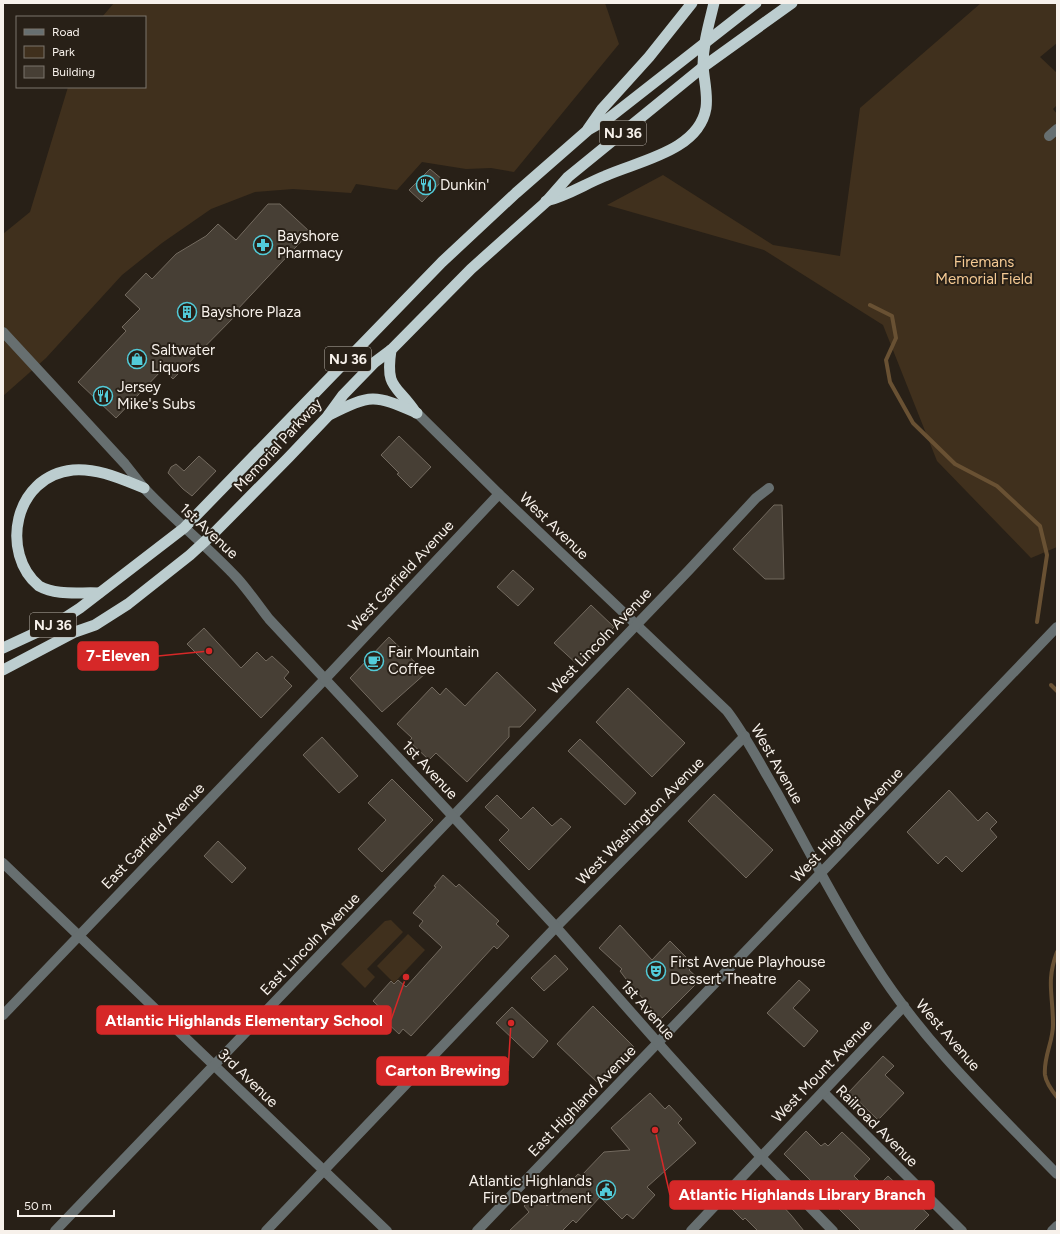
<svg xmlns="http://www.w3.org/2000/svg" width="1060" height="1234" font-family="Figtree,sans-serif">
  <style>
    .green { fill: #40301d }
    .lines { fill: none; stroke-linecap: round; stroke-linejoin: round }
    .stream { stroke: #695133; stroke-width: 4 }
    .building { fill: #473f35; stroke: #736a5f }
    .minor { stroke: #676f70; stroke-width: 10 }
    .tertiary { stroke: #676f70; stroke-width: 10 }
    .trunk { stroke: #bccdcf; stroke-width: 11 }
    .labels { text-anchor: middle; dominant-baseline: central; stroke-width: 4; stroke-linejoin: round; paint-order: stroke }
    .shield { fill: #282017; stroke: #b9b2ab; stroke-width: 1 }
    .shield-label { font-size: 14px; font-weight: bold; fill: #f7f1eb }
    .poi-label { font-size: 15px; fill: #f7f1eb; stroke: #282017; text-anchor: start }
    .park-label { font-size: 15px; fill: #f4c993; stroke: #282017 }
    .street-label { font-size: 15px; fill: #f7f1eb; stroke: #282017 }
    .leader { fill: none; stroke: #d62828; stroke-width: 1.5 }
    .callout-dot { fill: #d62828; stroke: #282017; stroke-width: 1.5 }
    .callout { fill: #d62828; stroke: #d62828; stroke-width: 1.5 }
    .callout-label { font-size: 16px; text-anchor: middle; font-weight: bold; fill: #fff }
  </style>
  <rect width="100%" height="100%" fill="#282017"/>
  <g class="green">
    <polygon points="114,3 605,3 619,44 514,172 491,168 466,169 422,162 397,190 356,184 351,193 293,189 255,192 211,209 162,243 122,275 46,358 3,396 3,234 30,212 68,87 145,87 145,17 102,17"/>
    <polygon points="981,3 1057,3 1057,43 1040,57 1057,73 1057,105 1053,109 1057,114 1057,547 1031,558 937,461 883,325 764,250 607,205 663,175 773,245 840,256 860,108"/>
    <polygon points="391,920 403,932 367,969 375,977 365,988 341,964 385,921"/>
    <polygon points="408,934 425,950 394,983 377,966"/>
  </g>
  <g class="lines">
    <g class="stream">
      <polyline points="870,305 892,316 896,338 886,360 890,382 913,423 955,464 997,486 1040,526 1047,555 1037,622"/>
      <polyline points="1051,685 1057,691"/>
      <path d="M 1057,952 C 1046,981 1053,995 1053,1023 C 1054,1040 1043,1057 1045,1075 C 1046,1082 1053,1092 1057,1097"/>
    </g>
  </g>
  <g class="building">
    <polygon points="430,169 443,180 422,202 409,190"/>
    <polygon points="268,204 280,204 310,232 236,311 238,313 173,379 163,369 116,418 78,382 126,331 122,327 140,309 125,295 146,273 152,279 176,254 206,236 218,224 236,240"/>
    <polygon points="399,436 431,467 411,488 397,474 399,473 381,455"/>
    <polygon points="199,456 216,471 192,496 183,489 168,473 171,467 176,464 184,471"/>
    <polygon points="774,505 782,505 784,579 765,579 733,549"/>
    <polygon points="513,570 534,589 518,606 497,587"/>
    <polygon points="591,605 614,627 578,665 554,643"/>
    <polygon points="204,628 241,668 257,652 266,661 272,656 289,672 284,678 292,686 261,718 187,644"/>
    <polygon points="389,637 426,673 382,712 350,678"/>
    <polygon points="497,672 536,710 520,727 509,727 509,737 467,782 436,753 429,760 409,741 412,738 397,724 432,687 440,695 446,688 465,706"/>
    <polygon points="628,688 685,743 652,777 596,722"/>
    <polygon points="322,737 358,776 339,793 303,755"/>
    <polygon points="580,739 636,793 625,805 568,751"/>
    <polygon points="392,779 433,820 382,872 358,849 386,820 368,803"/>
    <polygon points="949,790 978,821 987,812 997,822 990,829 997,837 962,872 946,856 938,864 907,832"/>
    <polygon points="714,794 773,850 746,878 688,821"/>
    <polygon points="497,795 521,819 533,807 552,826 561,818 571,827 529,870 499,840 509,830 485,807"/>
    <polygon points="218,841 246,868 232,883 204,856"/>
    <polygon points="443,875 456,887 459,884 499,921 496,924 509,936 497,949 494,946 411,1036 403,1029 399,1034 384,1020 388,1015 373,1001 391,981 394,984 398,980 406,987 442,947 419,926 423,921 413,913 436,887 434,886"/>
    <polygon points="620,925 652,960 670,941 694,965 689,970 700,980 661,1019 629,983 620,971 622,969 599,948"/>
    <polygon points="555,955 568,969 544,991 531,978"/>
    <polygon points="799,980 810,990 793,1008 818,1031 804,1047 767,1013"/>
    <polygon points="593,1006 634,1047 599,1084 557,1044"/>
    <polygon points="512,1007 548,1041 533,1058 496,1023"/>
    <polygon points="883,1056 894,1066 885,1075 904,1093 878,1120 849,1092"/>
    <polygon points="650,1093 665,1109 669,1105 682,1119 678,1123 696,1143 647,1187 655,1195 633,1219 627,1214 622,1219 600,1197 576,1223 573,1220 562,1231 509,1231 529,1212 524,1206 536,1195 547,1206 578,1174 581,1176 604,1152 630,1150 611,1128"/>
    <polygon points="806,1131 821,1146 825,1143 828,1146 842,1132 870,1159 854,1176 871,1193 888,1176 929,1215 913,1231 861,1231 784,1154"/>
    <polygon points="759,1180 791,1215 804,1231 758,1231 745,1218 743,1220 732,1209"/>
  </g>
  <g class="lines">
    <g class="minor">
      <polyline points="1049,136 1057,129"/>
      <polyline points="3,332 125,464 144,488"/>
      <path d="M 499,494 L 727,711 C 746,736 760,764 776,791 C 808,848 837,907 873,962 C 923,1042 992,1107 1057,1174"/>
      <polyline points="3,863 387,1231"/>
      <polyline points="3,1015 325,679"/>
      <polyline points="823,1092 962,1231"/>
      <polyline points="55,1231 689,570 756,498 769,488"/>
      <polyline points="266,1231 556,927 745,736"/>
      <polyline points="477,1231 1057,627"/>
      <polyline points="691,1231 904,1006"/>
    </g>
    <g class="tertiary">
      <path d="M 144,488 C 173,519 207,546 237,578 C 248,590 258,605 269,619 L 556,927 L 667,1053 L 761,1157 L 833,1231"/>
      <polyline points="325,679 499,494 417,413"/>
      <polyline points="1052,1231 1057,1226"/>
    </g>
    <g class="trunk">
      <polyline points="588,129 602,109 649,57 692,3"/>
      <path d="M 546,201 C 567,196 585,184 605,176 C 638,161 699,151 706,108 C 708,94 704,80 703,66 C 703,43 709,24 714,3"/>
      <path d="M 391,350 C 385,390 397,384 416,413"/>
      <path d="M 329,415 C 372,394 373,394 417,413"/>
      <path d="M 99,593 C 79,592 57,596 39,586 C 0,554 13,476 73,470 C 98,468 121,479 144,488"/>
      <polyline points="3,648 57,623 80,608 184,528 442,262 516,193 588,130 609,118 756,3"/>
      <polyline points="3,670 75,632 95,625 128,604 190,555 215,532 289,457 327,417 343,395 375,362 391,350 471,269 546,202 568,177 703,67 792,3"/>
    </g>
  </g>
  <defs>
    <g id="restaurant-ring" transform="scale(1)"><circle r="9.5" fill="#282017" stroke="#52cbd9" stroke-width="1.5"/><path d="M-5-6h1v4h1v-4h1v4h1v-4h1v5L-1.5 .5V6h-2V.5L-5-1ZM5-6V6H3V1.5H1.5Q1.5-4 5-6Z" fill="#52cbd9"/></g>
    <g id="pharmacy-ring" transform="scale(1)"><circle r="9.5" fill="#282017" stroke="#52cbd9" stroke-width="1.5"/><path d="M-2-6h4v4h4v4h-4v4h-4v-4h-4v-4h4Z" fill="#52cbd9"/></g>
    <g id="building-ring" transform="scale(1)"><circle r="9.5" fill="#282017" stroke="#52cbd9" stroke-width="1.5"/><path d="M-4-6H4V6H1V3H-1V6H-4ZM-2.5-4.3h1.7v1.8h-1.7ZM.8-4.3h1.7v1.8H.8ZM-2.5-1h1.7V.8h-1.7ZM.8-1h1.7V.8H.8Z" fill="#52cbd9"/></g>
    <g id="shop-ring" transform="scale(1)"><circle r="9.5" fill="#282017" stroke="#52cbd9" stroke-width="1.5"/><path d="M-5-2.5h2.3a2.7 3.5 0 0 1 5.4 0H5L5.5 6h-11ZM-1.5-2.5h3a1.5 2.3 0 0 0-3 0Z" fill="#52cbd9"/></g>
    <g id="cafe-ring" transform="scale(1)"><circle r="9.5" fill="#282017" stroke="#52cbd9" stroke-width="1.5"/><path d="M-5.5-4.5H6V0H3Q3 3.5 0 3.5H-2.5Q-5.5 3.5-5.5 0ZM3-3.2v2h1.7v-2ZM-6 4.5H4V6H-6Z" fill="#52cbd9"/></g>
    <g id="theatre-ring" transform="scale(1)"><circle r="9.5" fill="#282017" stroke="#52cbd9" stroke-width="1.5"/><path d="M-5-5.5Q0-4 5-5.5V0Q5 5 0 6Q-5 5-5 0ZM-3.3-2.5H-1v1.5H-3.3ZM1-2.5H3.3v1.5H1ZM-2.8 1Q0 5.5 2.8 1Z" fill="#52cbd9"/></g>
    <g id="civic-ring" transform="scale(1)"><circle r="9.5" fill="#282017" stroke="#52cbd9" stroke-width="1.5"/><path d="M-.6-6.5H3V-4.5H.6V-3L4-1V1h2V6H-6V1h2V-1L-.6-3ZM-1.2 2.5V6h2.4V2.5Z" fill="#52cbd9"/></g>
  </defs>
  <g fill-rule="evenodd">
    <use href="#restaurant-ring" x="426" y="185"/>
    <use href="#pharmacy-ring" x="263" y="245"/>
    <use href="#building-ring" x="187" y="312"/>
    <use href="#shop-ring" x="137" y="359"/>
    <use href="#restaurant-ring" x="103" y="396"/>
    <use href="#cafe-ring" x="374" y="661"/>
    <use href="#theatre-ring" x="656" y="971"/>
    <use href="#civic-ring" x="606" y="1190"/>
  </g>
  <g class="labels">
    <g class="shield">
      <rect x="600" y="121" width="46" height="24" rx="3"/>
      <rect x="325" y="347" width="46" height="24" rx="3"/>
      <rect x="30" y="613" width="46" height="24" rx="3"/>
    </g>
    <g class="shield-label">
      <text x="623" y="133">NJ 36</text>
      <text x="348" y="359">NJ 36</text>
      <text x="53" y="625">NJ 36</text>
    </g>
    <g class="poi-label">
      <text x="440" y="185">Dunkin'</text>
      <text x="277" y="236">Bayshore<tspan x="277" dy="17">Pharmacy</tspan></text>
      <text x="201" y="312">Bayshore Plaza</text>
      <text x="151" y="350">Saltwater<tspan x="151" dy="17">Liquors</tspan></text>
      <text x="117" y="387">Jersey<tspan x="117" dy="17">Mike's Subs</tspan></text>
      <text x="388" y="652">Fair Mountain<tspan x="388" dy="17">Coffee</tspan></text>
      <text x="670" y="962">First Avenue Playhouse<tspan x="670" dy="17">Dessert Theatre</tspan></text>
      <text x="592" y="1181" text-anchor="end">Atlantic Highlands<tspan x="592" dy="17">Fire Department</tspan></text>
    </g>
    <g class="park-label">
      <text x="984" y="262">Firemans<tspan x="984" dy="17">Memorial Field</tspan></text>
    </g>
    <g class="street-label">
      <text transform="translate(278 445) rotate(-47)">Memorial Parkway</text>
      <text transform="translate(554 526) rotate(44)">West Avenue</text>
      <text transform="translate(209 531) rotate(43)">1st Avenue</text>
      <text transform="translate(401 576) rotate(-47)">West Garfield Avenue</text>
      <text transform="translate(600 641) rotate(-46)">West Lincoln Avenue</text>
      <text transform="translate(777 764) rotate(60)">West Avenue</text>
      <text transform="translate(430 770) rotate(47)">1st Avenue</text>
      <text transform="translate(640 821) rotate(-45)">West Washington Avenue</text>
      <text transform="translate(847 825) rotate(-46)">West Highland Avenue</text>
      <text transform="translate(153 836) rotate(-46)">East Garfield Avenue</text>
      <text transform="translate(310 944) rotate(-46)">East Lincoln Avenue</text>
      <text transform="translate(648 1010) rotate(49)">1st Avenue</text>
      <text transform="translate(948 1035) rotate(49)">West Avenue</text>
      <text transform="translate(822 1071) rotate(-46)">West Mount Avenue</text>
      <text transform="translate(248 1078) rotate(44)">3rd Avenue</text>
      <text transform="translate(582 1101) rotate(-46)">East Highland Avenue</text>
      <text transform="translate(877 1126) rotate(45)">Railroad Avenue</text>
    </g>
  </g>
  <path class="leader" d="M209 651L158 656M406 977L391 1020M511 1023L508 1071M655 1130L670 1195"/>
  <g class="callout-dot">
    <circle cx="209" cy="651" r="4"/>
    <circle cx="406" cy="977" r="4"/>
    <circle cx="511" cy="1023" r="4"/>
    <circle cx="655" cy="1130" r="4"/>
  </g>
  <g class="callout">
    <rect x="78" y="642" width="80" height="28" rx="4"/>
    <rect x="97" y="1006" width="294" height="28" rx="4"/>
    <rect x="377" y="1057" width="131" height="28" rx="4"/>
    <rect x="670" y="1181" width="264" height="28" rx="4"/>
  </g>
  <g class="callout-label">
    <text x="118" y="661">7-Eleven</text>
    <text x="244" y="1026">Atlantic Highlands Elementary School</text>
    <text x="443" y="1076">Carton Brewing</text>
    <text x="802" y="1200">Atlantic Highlands Library Branch</text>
  </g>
  <rect width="1060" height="1234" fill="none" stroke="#f7f1eb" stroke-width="8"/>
  <rect x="16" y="16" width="130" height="72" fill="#282017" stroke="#7b746c"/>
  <rect x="24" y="29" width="20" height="6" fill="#676f70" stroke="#7b746c"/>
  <text x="52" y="36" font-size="12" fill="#f7f1eb">Road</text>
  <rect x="24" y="46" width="20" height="12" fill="#40301d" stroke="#7b746c"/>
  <text x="52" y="56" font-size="12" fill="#f7f1eb">Park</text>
  <rect x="24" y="66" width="20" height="12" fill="#473f35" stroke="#7b746c"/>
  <text x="52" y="76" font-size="12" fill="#f7f1eb">Building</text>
  <path d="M18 1210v6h96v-6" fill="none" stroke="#f7f1eb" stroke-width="2"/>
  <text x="24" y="1210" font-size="12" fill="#f7f1eb" stroke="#282017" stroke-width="3" paint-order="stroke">50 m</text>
</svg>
